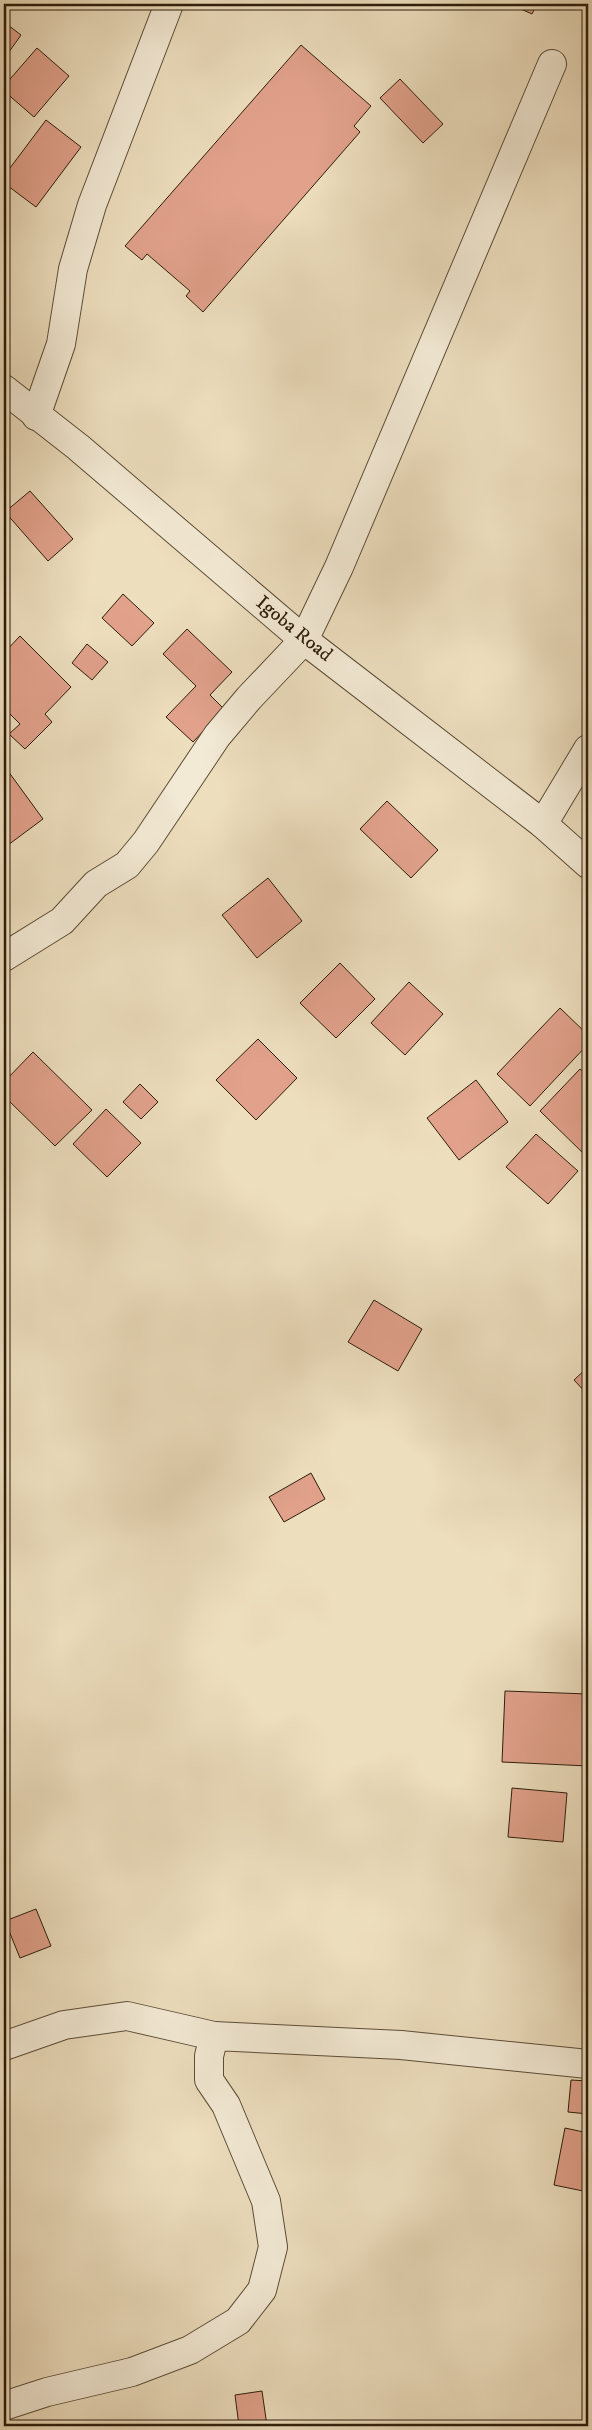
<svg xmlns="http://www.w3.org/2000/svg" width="592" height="2430" font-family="'IM FELL DW Pica',serif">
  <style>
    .building { fill: #e1a18b; stroke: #2c1d0a }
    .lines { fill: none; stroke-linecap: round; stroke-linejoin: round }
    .minor-casing { stroke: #5c4d37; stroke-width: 30 }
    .minor { stroke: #f3ead5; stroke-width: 28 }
    .labels { text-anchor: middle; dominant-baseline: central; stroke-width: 5; stroke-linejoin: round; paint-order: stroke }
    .street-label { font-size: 20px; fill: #2c1d0a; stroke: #f3ead5 }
  </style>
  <rect width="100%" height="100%" fill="#eddebe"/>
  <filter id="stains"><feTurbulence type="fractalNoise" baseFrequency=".004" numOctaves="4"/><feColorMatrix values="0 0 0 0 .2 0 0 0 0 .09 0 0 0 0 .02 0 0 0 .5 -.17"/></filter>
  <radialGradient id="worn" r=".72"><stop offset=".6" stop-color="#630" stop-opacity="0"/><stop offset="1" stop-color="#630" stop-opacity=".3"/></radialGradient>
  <g class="building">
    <polygon points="510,4 537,4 532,14"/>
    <polygon points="4,22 21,35 4,59"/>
    <polygon points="301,45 371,106 354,126 360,132 203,312 186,296 190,291 147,254 142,260 125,246"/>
    <polygon points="37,48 69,76 34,117 4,91 4,86"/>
    <polygon points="400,79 443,124 423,143 380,98"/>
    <polygon points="46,120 81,147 36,207 4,183 4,176"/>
    <polygon points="30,491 73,539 48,561 5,512"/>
    <polygon points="123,594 154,623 132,646 102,618"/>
    <polygon points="187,629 232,672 210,695 224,709 193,742 166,717 196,686 163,654"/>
    <polygon points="20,636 71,687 45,714 52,722 25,749 9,734 20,724 4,708 4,653"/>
    <polygon points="87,644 108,662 92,680 72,663"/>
    <polygon points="8,771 43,819 4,848 4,774"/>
    <polygon points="387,801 438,850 411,878 360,829"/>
    <polygon points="268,878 302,921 257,958 222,915"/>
    <polygon points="340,963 375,999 336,1038 300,1003"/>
    <polygon points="409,982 443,1014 405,1055 371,1023"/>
    <polygon points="560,1008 588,1035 588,1044 530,1106 497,1074"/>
    <polygon points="258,1039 297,1078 256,1120 216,1080"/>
    <polygon points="33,1052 92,1110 55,1146 4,1096 4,1082"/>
    <polygon points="580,1069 588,1077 588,1158 540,1111"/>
    <polygon points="476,1080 508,1122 459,1160 427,1118"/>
    <polygon points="140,1084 158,1102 141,1119 123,1102"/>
    <polygon points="106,1109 141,1143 107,1177 73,1144"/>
    <polygon points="536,1134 578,1171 548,1204 506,1167"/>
    <polygon points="374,1300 422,1329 398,1371 348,1342"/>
    <polygon points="588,1367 588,1395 574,1380"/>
    <polygon points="311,1473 325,1499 284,1522 269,1497"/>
    <polygon points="505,1691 588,1694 588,1766 502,1762"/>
    <polygon points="512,1788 567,1793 563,1842 508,1837"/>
    <polygon points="36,1909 51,1946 20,1958 5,1921"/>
    <polygon points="571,2080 588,2081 588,2114 568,2112"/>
    <polygon points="565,2128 588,2133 588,2192 554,2185"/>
    <polygon points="262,2391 267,2426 239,2426 235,2395"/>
  </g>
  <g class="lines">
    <g class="minor-casing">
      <g id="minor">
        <polyline points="4,389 78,447 304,640 543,824 588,864"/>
        <polyline points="36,416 61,344 73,269 92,205 169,4"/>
        <polyline points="543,824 588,749"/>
        <polyline points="4,957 62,921 96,884 127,865 146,842 217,736 249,698 304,640 339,567 552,64"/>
        <polyline points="4,2046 64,2025 127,2016 214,2036"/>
        <polyline points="4,2406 47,2392 132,2372 190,2350 238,2321 262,2290 273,2247 266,2201 226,2105 209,2080 209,2056 214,2036 401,2045 588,2064"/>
      </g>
    </g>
    <use href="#minor" class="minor"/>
  </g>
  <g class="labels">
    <g class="street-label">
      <text transform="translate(294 629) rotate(39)">Igoba Road</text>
    </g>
  </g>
  <rect width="592" height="2430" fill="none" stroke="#eddebe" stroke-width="20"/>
  <rect x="5" y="5" width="582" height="2420" fill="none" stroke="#2c1d0a" stroke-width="2.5"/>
  <rect x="10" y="10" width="572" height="2410" fill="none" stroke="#2c1d0a"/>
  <rect width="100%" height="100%" filter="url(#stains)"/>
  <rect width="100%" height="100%" fill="url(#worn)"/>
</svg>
